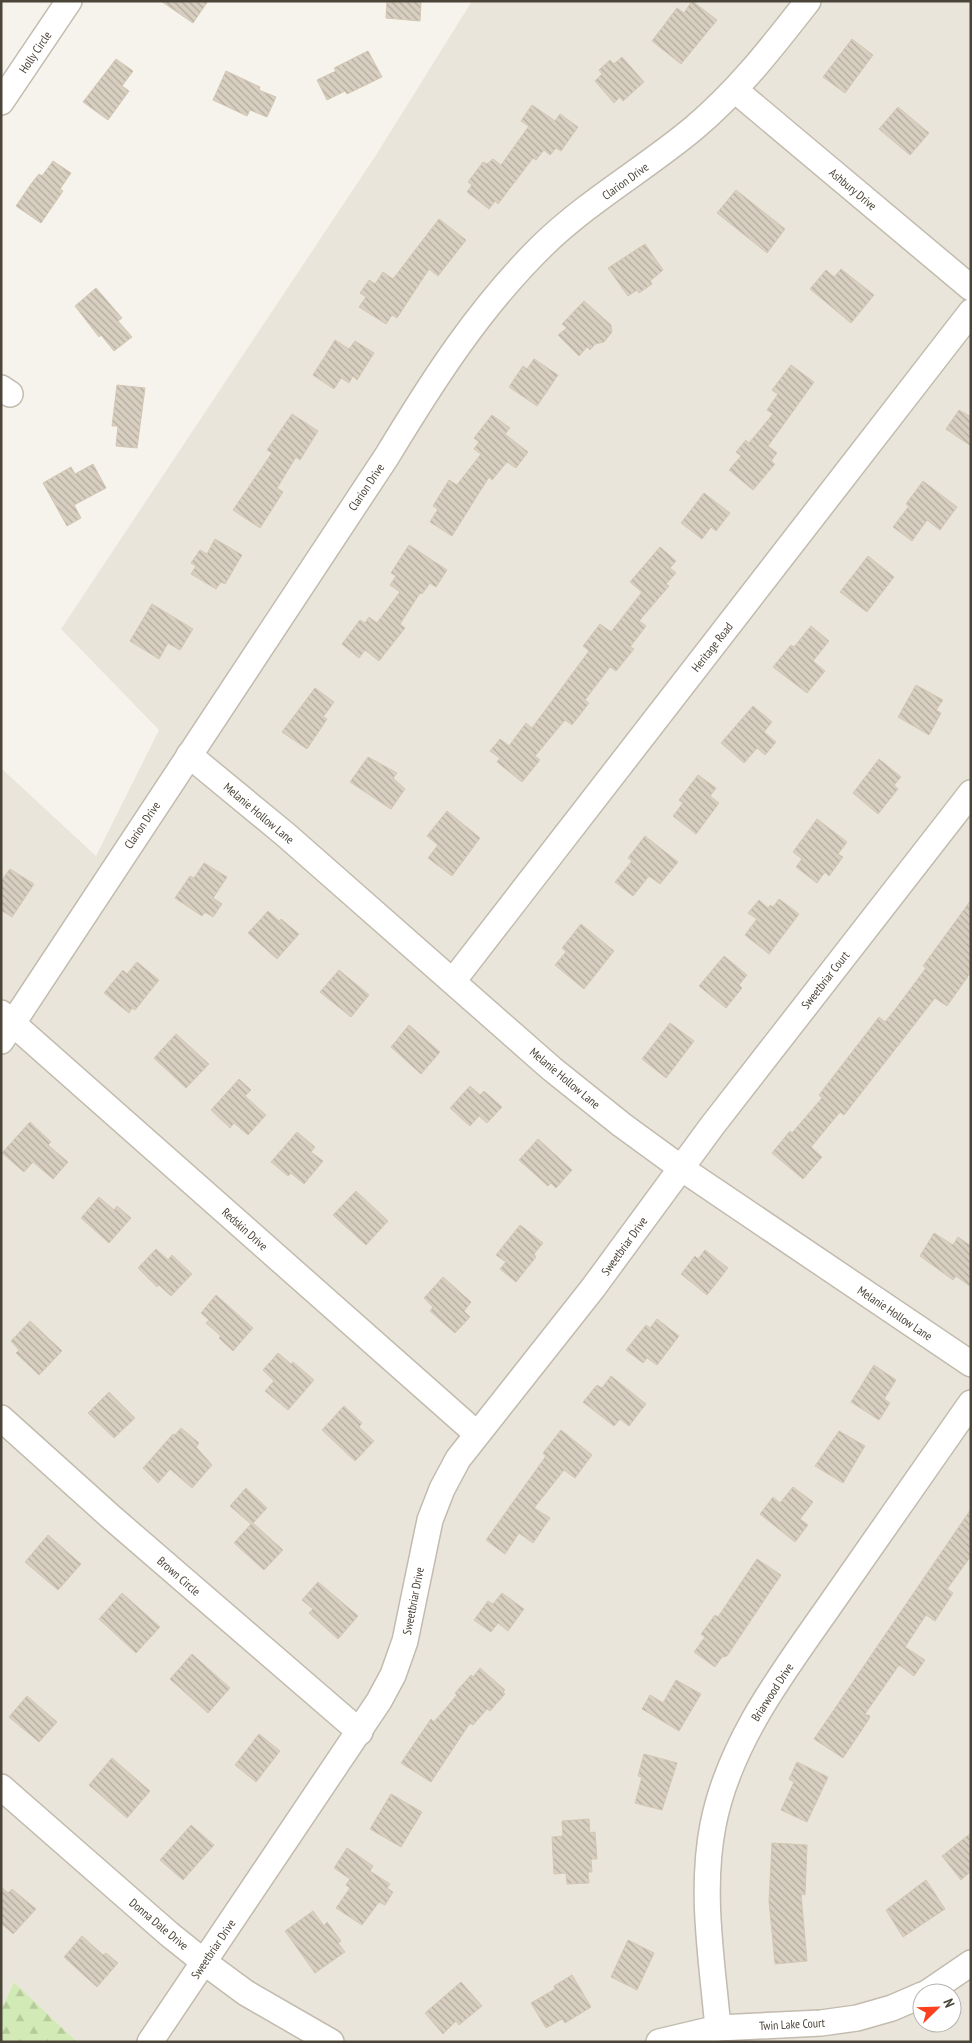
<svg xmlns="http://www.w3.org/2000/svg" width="972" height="2043" font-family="'PT Sans Narrow',sans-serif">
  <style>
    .residential { fill: #eae5da; fill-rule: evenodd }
    .forest { fill: url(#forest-firs) }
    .building { fill: url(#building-back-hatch); stroke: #d3c7b4 }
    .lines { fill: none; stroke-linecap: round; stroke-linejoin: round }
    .street-casing { stroke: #c2bbae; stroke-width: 28 }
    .street { stroke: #fff; stroke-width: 25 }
    .labels { text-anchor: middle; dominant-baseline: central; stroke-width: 5; stroke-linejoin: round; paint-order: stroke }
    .street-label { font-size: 12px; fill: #4b4439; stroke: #fff }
  </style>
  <defs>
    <pattern id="forest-firs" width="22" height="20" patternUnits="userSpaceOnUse" patternTransform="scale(1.25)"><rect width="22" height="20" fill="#d2eab5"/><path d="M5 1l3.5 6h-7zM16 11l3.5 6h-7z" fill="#b6ca9c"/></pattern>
    <pattern id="building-back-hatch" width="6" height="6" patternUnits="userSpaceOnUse" patternTransform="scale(1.25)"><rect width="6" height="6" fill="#d8cfc1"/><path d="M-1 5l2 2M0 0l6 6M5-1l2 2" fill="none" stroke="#b1aa9e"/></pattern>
  </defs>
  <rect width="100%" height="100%" fill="#f6f3ec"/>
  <path class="residential" d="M 472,1 L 971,1 L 971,2042 L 77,2042 L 14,1982 L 1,2010 L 1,768 L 96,856 L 159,730 L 61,629 L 376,155 ZM 922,1993 L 952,1993 L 952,2023 L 922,2023 Z"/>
  <polygon class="forest" points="14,1982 77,2042 1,2042 1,2010"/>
  <g class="building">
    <polygon points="161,1 208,1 193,23"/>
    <polygon points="387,1 421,1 420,21 386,18"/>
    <polygon points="692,1 717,20 681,64 652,41 677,8 684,13"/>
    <polygon points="852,39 873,55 845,93 823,77"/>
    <polygon points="368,51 382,77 347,94 345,91 327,100 317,80 336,71 334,68"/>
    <polygon points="622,57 644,82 623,101 620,97 614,103 595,81 602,74 599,70 610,60 614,64"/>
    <polygon points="116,59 133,71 122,86 129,91 108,120 83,102"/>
    <polygon points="226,71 260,87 259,90 276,97 267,117 250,110 247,116 213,100"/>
    <polygon points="532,105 555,121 560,114 578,127 561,151 556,148 550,155 544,150 536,160 533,158 498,204 495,201 489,209 467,192 472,185 468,182 483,162 487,164 493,159 501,165 529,126 521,121"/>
    <polygon points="898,107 929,133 910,155 879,129"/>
    <polygon points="53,161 71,173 60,189 63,191 41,223 16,206 31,184 39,174 42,176"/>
    <polygon points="736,190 785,229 767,253 717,213"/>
    <polygon points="439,219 466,240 438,276 429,269 397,318 392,315 386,324 359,307 366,297 360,293 369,280 375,284 383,272 393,279"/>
    <polygon points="645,244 663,270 650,281 652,284 639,293 637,290 628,296 608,268"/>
    <polygon points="841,269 874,295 851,323 810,289 826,270 834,277"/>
    <polygon points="96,288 122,318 118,321 132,337 114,351 101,335 99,337 75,306"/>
    <polygon points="584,301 611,325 612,332 604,342 595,344 590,350 587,347 579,356 558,335 567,328 562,324"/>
    <polygon points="335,340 349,349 355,341 374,353 357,380 353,376 349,383 341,378 334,389 313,375"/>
    <polygon points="534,359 558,375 537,406 509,387 523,366 527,369"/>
    <polygon points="791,365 814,382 768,446 777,453 771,461 775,464 753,490 729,470 741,456 736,452 746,440 749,443 773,414 767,410 778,394 772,390"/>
    <polygon points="117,385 145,388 137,448 116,446 118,426 112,426"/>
    <polygon points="959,410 971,417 971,446 946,429"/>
    <polygon points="292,414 318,431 300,460 296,457 277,488 283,492 260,528 233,510 272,453 267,450"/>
    <polygon points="492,415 510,428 505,434 528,452 516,468 507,462 492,480 489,477 452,536 430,522 438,509 433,506 449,480 457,485 481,454 474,449 479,442 474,438"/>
    <polygon points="93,464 106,488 74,505 81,518 67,526 43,483 71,467 75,474"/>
    <polygon points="923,481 957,507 940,530 927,520 912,541 893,527 909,506 906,504"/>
    <polygon points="704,493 730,513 716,531 711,527 702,539 681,523"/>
    <polygon points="215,539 242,555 225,584 221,582 216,589 191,574 196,566 191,563 200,550 207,554"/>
    <polygon points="409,545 447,570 436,587 430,583 422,594 420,593 400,624 405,628 379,661 365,650 359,658 342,644 360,620 365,623 369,617 377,623 400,592 390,585 396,576 391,573"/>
    <polygon points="660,547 676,561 670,568 676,573 666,584 669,586 639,621 646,626 630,647 634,649 616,671 610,667 585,700 589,703 572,725 565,720 535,756 540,760 522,782 497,762 500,758 490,751 500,739 509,746 526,723 532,728 589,651 583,646 600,624 611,632 642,592 630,582"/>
    <polygon points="868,556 894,577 867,612 840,592"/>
    <polygon points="152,604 193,629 180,650 168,643 159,659 130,641"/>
    <polygon points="811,626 829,641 813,661 825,671 807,693 773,667 791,645 794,647"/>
    <polygon points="916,685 943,700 936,710 941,713 929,735 898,717"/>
    <polygon points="315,688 334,702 323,717 327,719 307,749 282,732"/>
    <polygon points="753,706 772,722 764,732 776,742 765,755 757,748 744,763 721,743"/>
    <polygon points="368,757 397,773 393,778 405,789 391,809 350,782"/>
    <polygon points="879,759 901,777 894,785 898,789 878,814 853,793"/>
    <polygon points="698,775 716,788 710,796 719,803 696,834 673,816 683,803 679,800"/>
    <polygon points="447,811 480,838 452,876 428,858 438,845 427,836"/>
    <polygon points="817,819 847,842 838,854 843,857 829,876 825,872 817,883 796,867 802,859 793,852"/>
    <polygon points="645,836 678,862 660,884 649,876 633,896 615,882 632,861 628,858"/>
    <polygon points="204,863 227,877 213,898 222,904 213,917 205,912 202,916 175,898 190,876 194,878"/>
    <polygon points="10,869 34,884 12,917 1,910 1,881"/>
    <polygon points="779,899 799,914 769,954 745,935 757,919 748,913 759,900 768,908 770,905 773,907"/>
    <polygon points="971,900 971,972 947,1006 935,998 844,1115 840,1112 811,1147 822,1157 803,1179 772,1153 790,1131 792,1133 822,1098 819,1095 879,1017 885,1022 897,1007 926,968 923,966"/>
    <polygon points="268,911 279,921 281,919 299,934 277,959 248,933"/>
    <polygon points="581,924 614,951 584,989 555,965 566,952 562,948"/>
    <polygon points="724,956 747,975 739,985 742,988 726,1008 699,986"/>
    <polygon points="137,962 159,980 135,1010 132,1008 129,1013 104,993 123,970 127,974"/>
    <polygon points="339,970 369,995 351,1017 320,992"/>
    <polygon points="670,1023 694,1041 666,1078 642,1059"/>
    <polygon points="409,1025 440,1052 421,1074 391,1047"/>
    <polygon points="176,1034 209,1064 186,1088 154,1058"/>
    <polygon points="239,1079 251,1090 245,1096 266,1115 248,1135 234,1123 230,1128 211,1110"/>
    <polygon points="470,1086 480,1095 484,1091 502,1107 487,1123 479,1116 470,1126 450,1108"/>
    <polygon points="30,1122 51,1142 48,1145 68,1162 53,1179 33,1162 24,1172 2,1153"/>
    <polygon points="297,1132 315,1147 311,1152 323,1161 304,1184 291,1173 288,1176 271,1162"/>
    <polygon points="538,1139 572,1170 556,1188 551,1183 548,1186 519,1160"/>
    <polygon points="356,1191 388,1221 366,1245 333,1215"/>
    <polygon points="99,1197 114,1210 117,1206 131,1218 109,1243 81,1218"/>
    <polygon points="520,1225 543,1243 534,1254 536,1257 516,1282 500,1269 506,1262 496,1255"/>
    <polygon points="934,1233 953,1245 958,1237 971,1246 971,1287 956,1276 953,1280 920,1256"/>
    <polygon points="156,1249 168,1260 172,1255 192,1274 171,1296 159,1285 157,1287 138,1268"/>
    <polygon points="705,1250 728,1268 707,1295 681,1274 695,1256 698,1259"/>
    <polygon points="443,1277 471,1302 464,1311 470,1317 455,1333 430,1311 433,1307 424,1298"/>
    <polygon points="216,1295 253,1328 233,1351 219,1338 221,1336 206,1323 209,1320 201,1313"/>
    <polygon points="657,1319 679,1336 657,1365 647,1358 643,1363 626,1350 646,1325 650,1328"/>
    <polygon points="30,1321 62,1351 39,1375 16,1353 19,1350 11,1341"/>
    <polygon points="278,1353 291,1364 293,1362 314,1380 288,1410 265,1391 274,1381 263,1370"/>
    <polygon points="874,1365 896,1380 884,1399 890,1403 879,1420 851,1402"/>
    <polygon points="611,1376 646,1404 629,1426 620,1419 614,1426 583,1402 597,1385 602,1388"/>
    <polygon points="109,1392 135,1418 114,1438 88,1413"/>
    <polygon points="344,1406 362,1423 359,1427 374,1441 355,1461 322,1430"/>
    <polygon points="181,1428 199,1443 196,1447 212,1465 192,1488 170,1469 158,1483 143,1468 173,1434 175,1435"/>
    <polygon points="561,1430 592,1455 575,1478 564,1470 534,1508 550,1518 533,1543 519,1533 505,1554 486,1540 546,1456 543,1453"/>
    <polygon points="839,1431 865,1446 843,1483 815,1466"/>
    <polygon points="793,1487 813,1502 800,1519 808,1525 795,1542 760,1514 773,1497 780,1503"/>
    <polygon points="246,1488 267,1508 253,1523 283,1550 264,1570 234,1543 251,1524 230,1506"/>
    <polygon points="971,1509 971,1556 947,1589 953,1593 935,1621 926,1615 905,1647 925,1660 914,1676 899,1665 865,1714 870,1716 869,1719 843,1758 814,1739"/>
    <polygon points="48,1535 81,1564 58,1590 25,1562"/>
    <polygon points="757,1559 781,1575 727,1656 722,1657 715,1667 694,1652 705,1637 701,1634 715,1615 718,1617"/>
    <polygon points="318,1582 358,1616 338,1639 309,1613 313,1609 302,1600"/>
    <polygon points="122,1593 160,1627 136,1653 99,1619"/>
    <polygon points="502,1593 524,1609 508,1631 498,1623 491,1632 474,1620 488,1601 493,1604"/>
    <polygon points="192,1654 230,1688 208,1713 170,1679"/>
    <polygon points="480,1668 505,1690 503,1692 505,1694 490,1711 487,1709 473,1725 470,1723 431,1782 401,1763 431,1719 434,1722 457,1695 455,1693 471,1675 473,1677"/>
    <polygon points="676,1680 701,1694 679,1731 642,1709 650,1695 663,1703"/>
    <polygon points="27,1696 57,1722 39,1742 9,1717"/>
    <polygon points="259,1734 280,1751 256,1782 235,1765"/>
    <polygon points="644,1754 677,1763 662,1810 635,1803 642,1777 638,1776"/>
    <polygon points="112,1758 150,1791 127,1818 89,1785"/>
    <polygon points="797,1762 828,1777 807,1822 781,1810 794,1782 789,1779"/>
    <polygon points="391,1794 422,1812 401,1847 370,1829"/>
    <polygon points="589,1819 590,1833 595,1832 597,1859 591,1859 592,1872 588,1872 589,1883 567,1884 566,1873 554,1874 552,1837 563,1836 562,1821"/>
    <polygon points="191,1825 214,1845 183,1880 160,1860"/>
    <polygon points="971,1833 971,1871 961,1880 942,1856"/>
    <polygon points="772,1843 807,1845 805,1895 801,1894 807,1961 775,1964 769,1901"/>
    <polygon points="347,1848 373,1866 370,1871 390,1884 387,1888 393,1892 385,1905 379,1902 362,1925 336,1908 350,1888 346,1885 350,1879 334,1868"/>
    <polygon points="926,1880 945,1909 903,1937 886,1910"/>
    <polygon points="1,1887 8,1893 12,1889 36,1909 13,1934 1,1923"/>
    <polygon points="313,1911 324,1926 327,1922 341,1941 338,1943 345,1952 315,1973 285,1931"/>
    <polygon points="82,1936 103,1955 106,1953 118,1963 97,1987 64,1957"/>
    <polygon points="628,1940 654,1953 637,1990 611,1977"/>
    <polygon points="572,1975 591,2007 565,2023 562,2019 546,2028 531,2003 555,1989 554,1986"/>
    <polygon points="461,1982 482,2006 459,2025 456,2021 443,2034 425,2013"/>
  </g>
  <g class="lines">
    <g class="street-casing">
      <g id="street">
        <polyline points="735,90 971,288"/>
        <polyline points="1,102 69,1"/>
        <polyline points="1,388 10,394"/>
        <polyline points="189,755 286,835 552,1069 622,1125 681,1168 971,1364"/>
        <polyline points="453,981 971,312"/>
        <polyline points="1,1013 477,1434"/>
        <path d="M 1,1041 L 387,456 C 433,380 479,308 542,246 C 588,201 645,169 694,128 C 739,90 772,47 808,1"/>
        <polyline points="1,1418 111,1517 360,1732"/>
        <polyline points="1,1787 169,1934 204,1962 246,1993 331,2042"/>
        <polyline points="927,1993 971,1963"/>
        <path d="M 718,2028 C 712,1961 700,1892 713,1825 C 730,1738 788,1666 837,1595 C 882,1531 926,1467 971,1403"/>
        <polyline points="150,2042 379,1701 393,1675 405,1641 430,1520 442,1489 458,1459 593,1288 712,1126 971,793"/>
        <polyline points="659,2042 718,2028 821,2023 857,2018 892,2008 922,1995"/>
      </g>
    </g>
    <use href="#street" class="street"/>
  </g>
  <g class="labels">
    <g class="street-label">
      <text transform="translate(35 52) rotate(-56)">Holly Circle</text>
      <text transform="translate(625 181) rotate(-36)">Clarion Drive</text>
      <text transform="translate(853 189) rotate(40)">Ashbury Drive</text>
      <text transform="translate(366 487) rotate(-56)">Clarion Drive</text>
      <text transform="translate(712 647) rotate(-52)">Heritage Road</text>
      <text transform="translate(259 813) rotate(40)">Melanie Hollow Lane</text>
      <text transform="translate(142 825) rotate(-56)">Clarion Drive</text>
      <text transform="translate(825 980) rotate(-52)">Sweetbriar Court</text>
      <text transform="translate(565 1078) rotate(40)">Melanie Hollow Lane</text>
      <text transform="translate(245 1229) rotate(42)">Redskin Drive</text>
      <text transform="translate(624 1246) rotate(-54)">Sweetbriar Drive</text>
      <text transform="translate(895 1313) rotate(34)">Melanie Hollow Lane</text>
      <text transform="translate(179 1576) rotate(41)">Brown Circle</text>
      <text transform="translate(413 1601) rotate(-79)">Sweetbriar Drive</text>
      <text transform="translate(772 1692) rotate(-57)">Briarwood Drive</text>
      <text transform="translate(159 1924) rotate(40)">Donna Dale Drive</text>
      <text transform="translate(213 1949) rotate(-56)">Sweetbriar Drive</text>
      <text transform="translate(792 2024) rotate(-3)">Twin Lake Court</text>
    </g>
  </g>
  <rect width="972" height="2043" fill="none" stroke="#4b4439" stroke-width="5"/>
  <g transform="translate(937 2008) rotate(67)"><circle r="24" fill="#ffffff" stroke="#b7b4b0"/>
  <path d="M0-4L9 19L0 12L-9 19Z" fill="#fc3f1d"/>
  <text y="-8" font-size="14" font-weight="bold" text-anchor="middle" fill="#4b4439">N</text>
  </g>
</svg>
